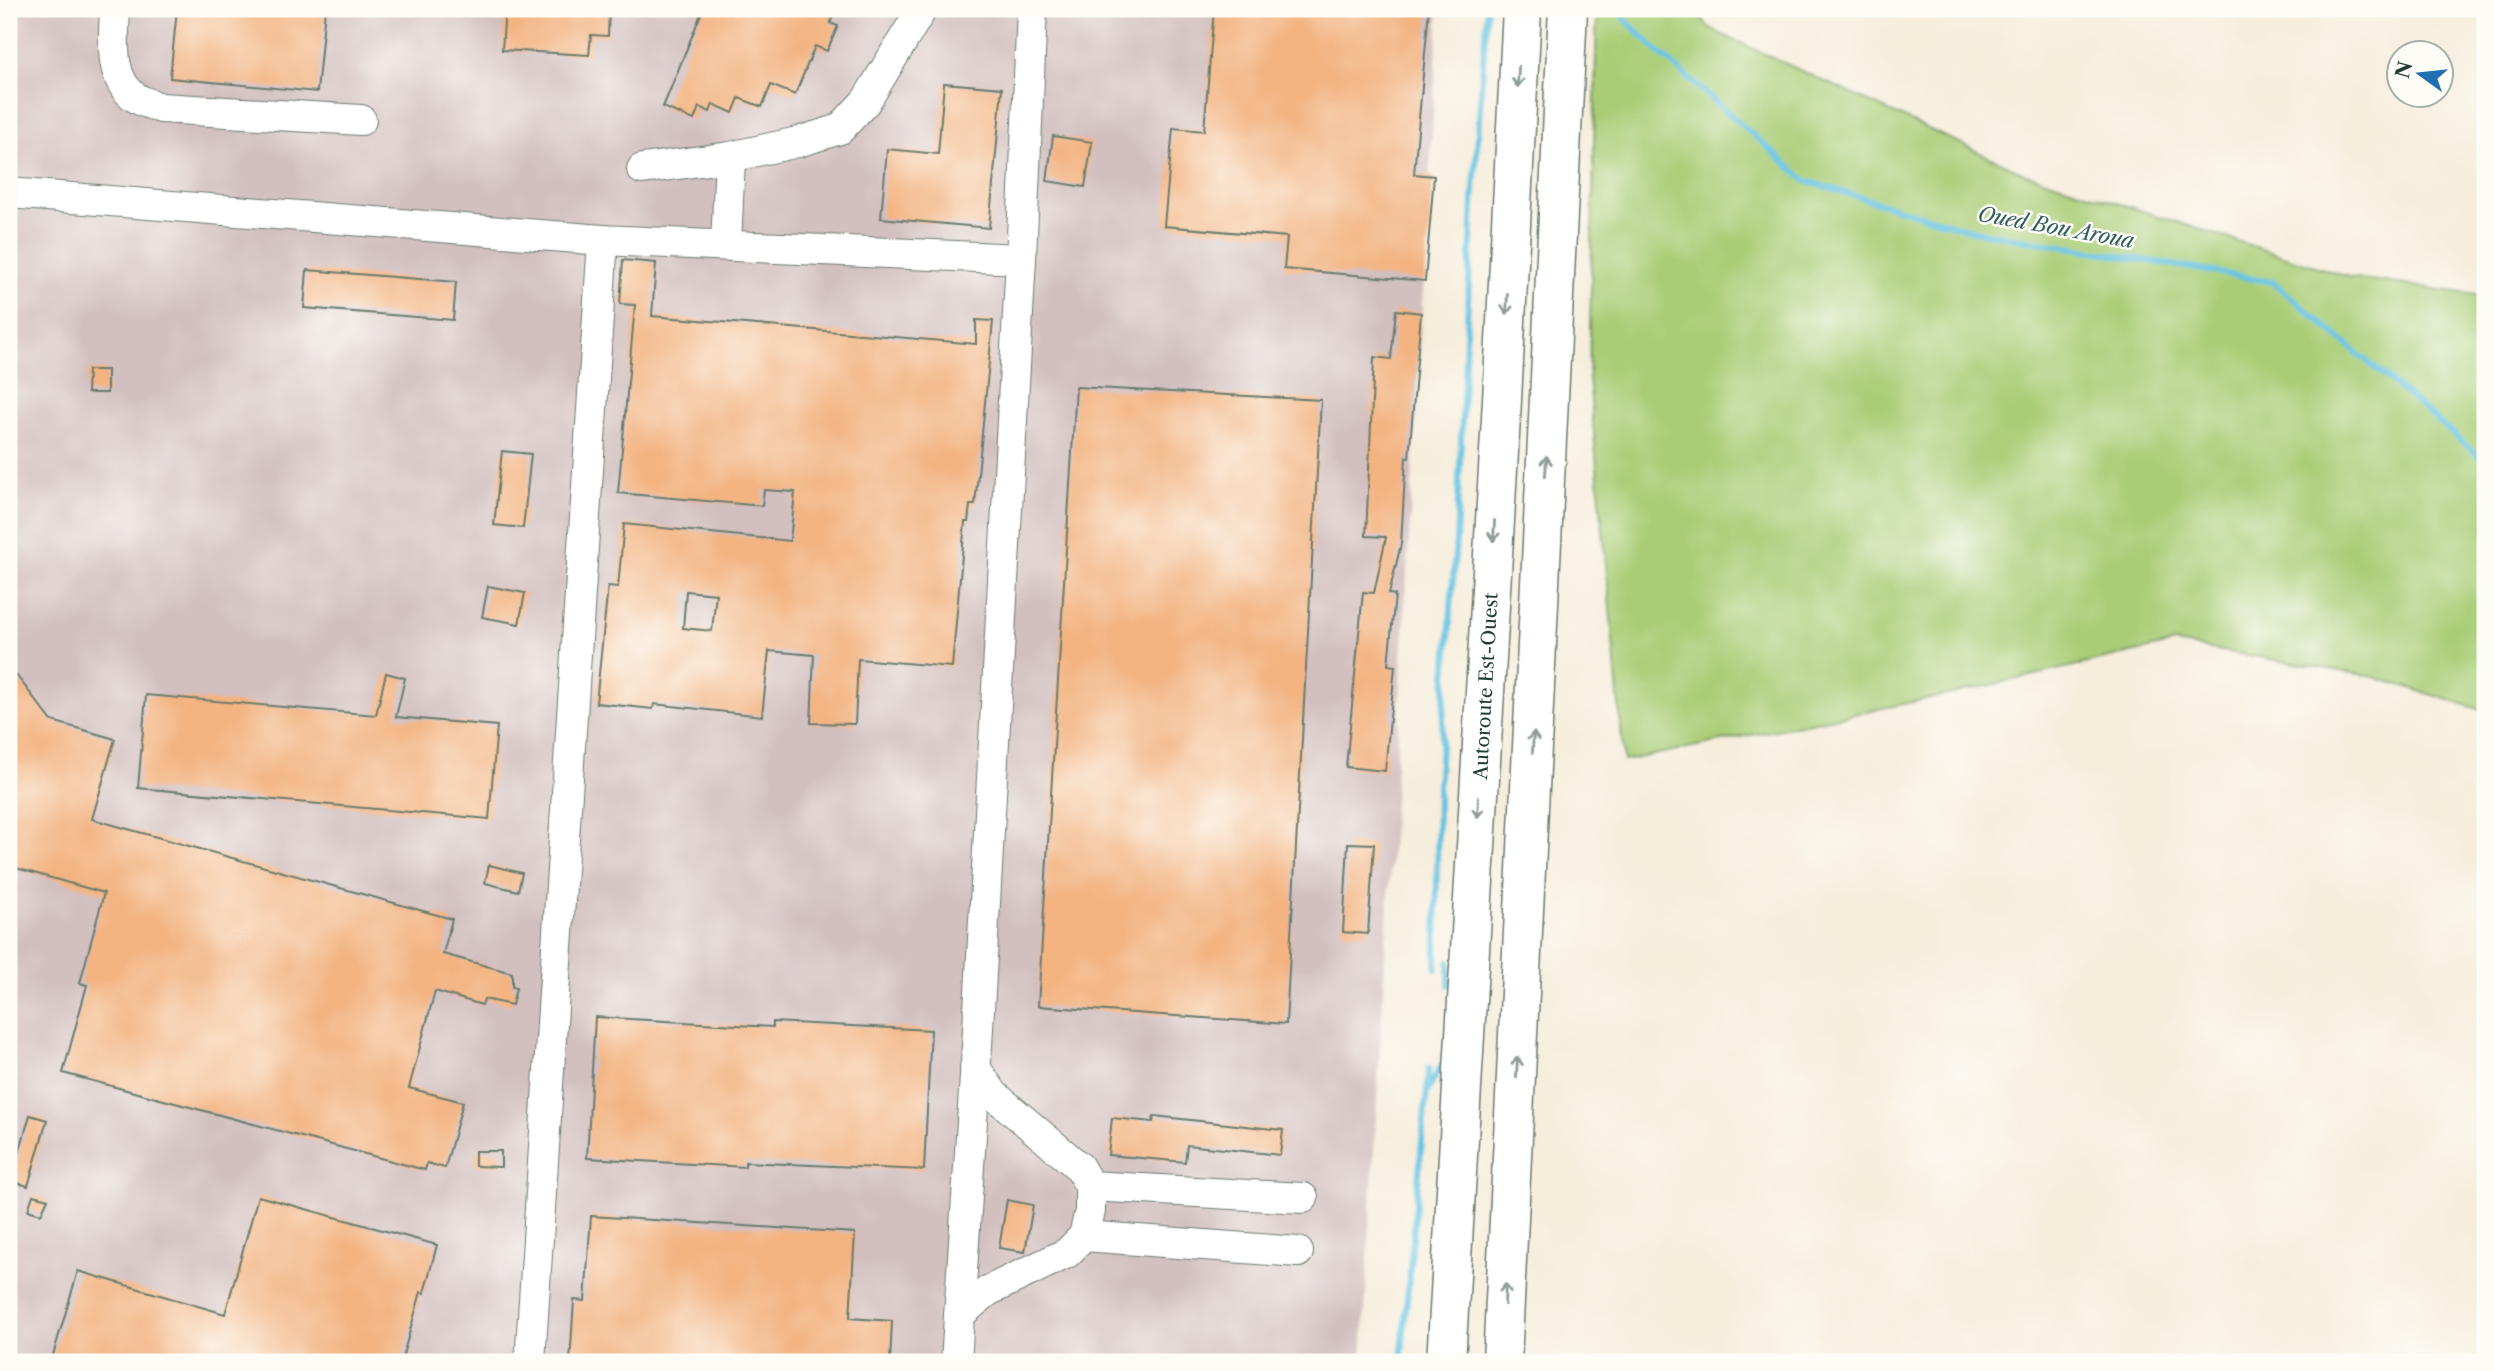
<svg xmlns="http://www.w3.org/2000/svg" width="2494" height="1371" font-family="'Libre Caslon Text',serif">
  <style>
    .industrial { fill: #d2bfc0 }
    .green { fill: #a9cd76; stroke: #648555; stroke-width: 2 }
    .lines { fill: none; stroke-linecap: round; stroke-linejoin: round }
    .stream { stroke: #63c2e1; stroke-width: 6 }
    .building { fill: #f3b482; fill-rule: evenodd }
    .minor-casing { stroke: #6a7b6e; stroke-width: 32 }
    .highway-casing { stroke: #6a7b6e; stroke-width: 41 }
    .minor { stroke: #fff; stroke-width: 30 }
    .highway { stroke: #fff; stroke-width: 38 }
    .oneway { stroke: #8f9e9a }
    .labels { text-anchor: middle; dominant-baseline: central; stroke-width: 5; stroke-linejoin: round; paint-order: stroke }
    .street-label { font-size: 19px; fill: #1f3d34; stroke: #fdfcf7 }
    .water-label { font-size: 21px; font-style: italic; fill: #305e5f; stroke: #fdfcf7 }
  </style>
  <rect width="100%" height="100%" fill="#fdfcf7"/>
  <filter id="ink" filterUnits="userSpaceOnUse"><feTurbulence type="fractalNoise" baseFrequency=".0143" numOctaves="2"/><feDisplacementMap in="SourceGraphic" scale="14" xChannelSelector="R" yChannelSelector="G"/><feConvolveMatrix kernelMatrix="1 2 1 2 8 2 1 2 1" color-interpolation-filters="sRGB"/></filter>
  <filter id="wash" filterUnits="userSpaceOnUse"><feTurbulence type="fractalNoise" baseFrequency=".00686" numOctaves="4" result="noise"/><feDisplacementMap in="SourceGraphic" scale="28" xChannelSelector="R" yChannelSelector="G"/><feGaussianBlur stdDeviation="1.57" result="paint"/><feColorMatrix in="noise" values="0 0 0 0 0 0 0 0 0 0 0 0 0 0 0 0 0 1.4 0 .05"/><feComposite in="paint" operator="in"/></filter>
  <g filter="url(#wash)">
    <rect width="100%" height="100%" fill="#f6eddb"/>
    <polygon class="industrial" points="9,9 1439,9 1362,1362 9,1362"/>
    <polygon class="green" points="1597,9 1695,9 1710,29 2024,173 2349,277 2485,296 2485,711 2370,676 2175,643 1947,695 1624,761 1589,379"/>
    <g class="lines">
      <g class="stream">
        <polyline points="1623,9 1623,17 1655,49 1806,181 1974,231 2273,282 2485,461"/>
        <polyline points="1436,969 1438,788 1456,540 1473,203 1487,9"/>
        <polyline points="1449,985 1449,962"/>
        <polyline points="1427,1092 1447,1055"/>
        <polyline points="1401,1362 1429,1068"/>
      </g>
    </g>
    <g id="blocks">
      <g class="building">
        <polygon points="177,9 325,9 317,92 170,78"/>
        <polygon points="505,9 609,9 608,36 591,35 589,55 502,50"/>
        <polygon points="703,9 836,9 830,23 838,26 827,51 815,46 795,95 771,85 762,107 739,98 733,113 713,104 710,112 699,107 694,120 663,107"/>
        <polygon points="1214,9 1429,9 1414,174 1434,176 1425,281 1284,269 1287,237 1164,226 1173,128 1204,131"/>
        <polygon points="944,83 1002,88 989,228 881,218 887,149 938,154"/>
        <polygon points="1053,136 1092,142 1085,187 1047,181"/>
        <path d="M 623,260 L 656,263 L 652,316 L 976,344 L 976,320 L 993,321 L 975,505 L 970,505 L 968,522 L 965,522 L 952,667 L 858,659 L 855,724 L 811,723 L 814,655 L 769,651 L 762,716 L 654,704 L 653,709 L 596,703 L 608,586 L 618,587 L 624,524 L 790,541 L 795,492 L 764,490 L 762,506 L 618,493 L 635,305 L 620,304 ZM 686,591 L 716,594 L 712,631 L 683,628 Z"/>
        <polygon points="307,270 456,282 453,320 304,308"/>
        <polygon points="1396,310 1421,313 1409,458 1406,457 1401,544 1389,594 1395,595 1388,665 1395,666 1385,771 1346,767 1363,592 1374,593 1386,537 1366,536 1374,357 1391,359"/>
        <polygon points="88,370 107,370 107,393 87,393"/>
        <polygon points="1076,387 1321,400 1286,1024 1038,1006"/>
        <polygon points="502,451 531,454 523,528 494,525"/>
        <polygon points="488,586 525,593 519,624 482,617"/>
        <polygon points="9,666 52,721 115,739 92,819 452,919 443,954 512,973 512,987 516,988 512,1005 484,999 482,1005 435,991 409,1088 463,1102 445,1168 427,1163 425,1170 63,1073 87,985 80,983 104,893 9,866"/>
        <polygon points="386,673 405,678 396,717 497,726 489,819 138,788 146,695 376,715"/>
        <polygon points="1348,843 1374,844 1368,934 1343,932"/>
        <polygon points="489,865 522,873 518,891 485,883"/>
        <polygon points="595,1017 773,1027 773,1022 931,1030 924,1170 745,1162 745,1167 587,1158"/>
        <polygon points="30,1115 47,1120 28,1186 11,1181"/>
        <polygon points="1154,1116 1283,1130 1280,1155 1187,1145 1185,1162 1108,1155 1112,1118 1153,1122"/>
        <polygon points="475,1151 501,1151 501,1167 475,1166"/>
        <polygon points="33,1195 48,1199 41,1214 28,1210"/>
        <polygon points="258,1196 437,1245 424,1293 421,1292 401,1362 51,1362 78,1271 225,1314"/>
        <polygon points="1007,1200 1033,1205 1025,1252 999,1248"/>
        <polygon points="591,1216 855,1233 850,1318 892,1321 890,1362 570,1362 574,1300 585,1301"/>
      </g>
    </g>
  </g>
  <g filter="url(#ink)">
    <use href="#blocks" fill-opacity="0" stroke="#6a7b6e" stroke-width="2"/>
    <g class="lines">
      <g class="minor-casing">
        <g id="minor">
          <path d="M 115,9 C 114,36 108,79 135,97 C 142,102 153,105 161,108 L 361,120"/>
          <polyline points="642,169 730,157 798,142 840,129 866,101 922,9"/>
          <polyline points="9,193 603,240 1021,259 977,1046 956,1362"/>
          <polyline points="726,245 730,157"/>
          <polyline points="1021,259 1032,9"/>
          <polyline points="1090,1186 1303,1198"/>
          <polyline points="1084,1236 1298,1252"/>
          <polyline points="959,1315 988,1291 1067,1253 1084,1236 1090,1211 1090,1186 1079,1167 994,1095 975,1068"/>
          <polyline points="530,1362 603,240"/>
        </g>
      </g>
      <g class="highway-casing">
        <g id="highway">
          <path id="s1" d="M 1446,1362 L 1502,400 L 1522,9"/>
          <polyline points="1502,1362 1568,9"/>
        </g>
      </g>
      <use href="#minor" class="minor"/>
      <use href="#highway" class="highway"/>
    </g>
    <defs><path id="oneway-shaft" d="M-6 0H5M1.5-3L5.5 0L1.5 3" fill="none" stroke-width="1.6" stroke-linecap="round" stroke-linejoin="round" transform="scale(1.75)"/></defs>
    <g class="oneway">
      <use href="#oneway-shaft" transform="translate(1518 77) rotate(93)"/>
      <use href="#oneway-shaft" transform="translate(1507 304) rotate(93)"/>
      <use href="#oneway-shaft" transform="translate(1546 466) rotate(-87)"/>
      <use href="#oneway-shaft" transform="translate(1494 531) rotate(93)"/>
      <use href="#oneway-shaft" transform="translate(1533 742) rotate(-87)"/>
      <use href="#oneway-shaft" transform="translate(1478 807) rotate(93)"/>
      <use href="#oneway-shaft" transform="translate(1517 1067) rotate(-87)"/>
      <use href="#oneway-shaft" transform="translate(1505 1294) rotate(-87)"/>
    </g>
  </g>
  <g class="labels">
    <g class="street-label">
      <text stroke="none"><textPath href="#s1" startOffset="677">Autoroute Est-Ouest</textPath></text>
    </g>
    <g class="water-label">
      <text transform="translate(2056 227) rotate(10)">Oued Bou Aroua</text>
    </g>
  </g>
  <rect width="2494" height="1371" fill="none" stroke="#fdfcf7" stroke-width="35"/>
  <g transform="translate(2420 74) rotate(285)"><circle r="33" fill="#fdfcf7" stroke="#a4b0a9" stroke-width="2"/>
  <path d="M0-5L12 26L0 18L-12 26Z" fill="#1f6fb2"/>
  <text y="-10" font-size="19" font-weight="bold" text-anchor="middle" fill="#1f3d34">N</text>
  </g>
</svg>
